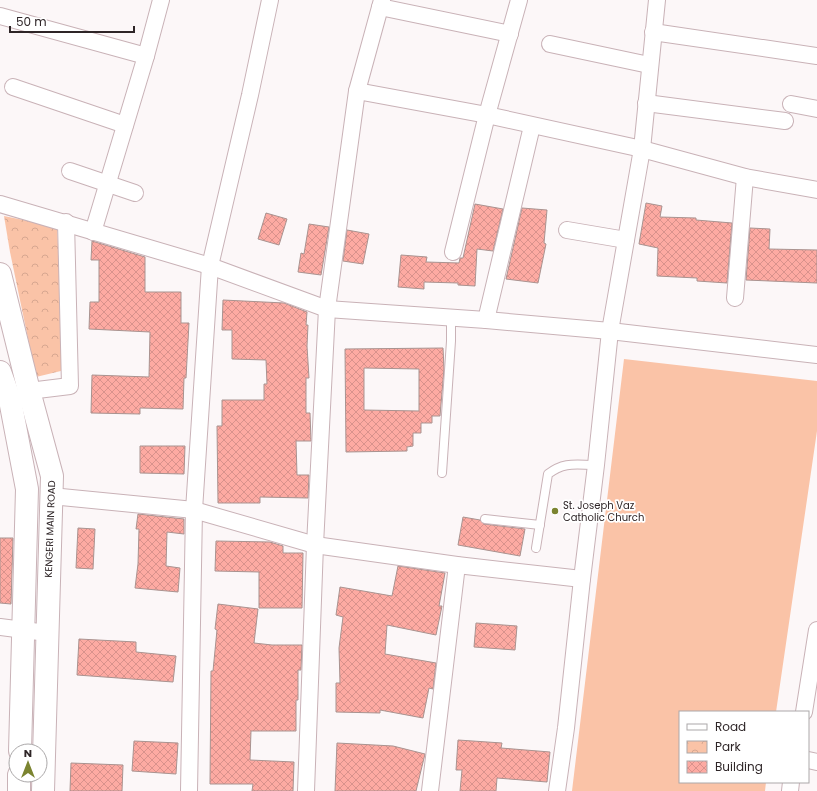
<svg xmlns="http://www.w3.org/2000/svg" width="817" height="791" font-family="Poppins,sans-serif">
  <style>
    .grass { fill: #fac3a7 }
    .park { fill: url(#park-crowns) }
    .building { fill: url(#building-cross-hatch); stroke: #a99390; fill-rule: evenodd }
    .lines { fill: none; stroke-linecap: round; stroke-linejoin: round }
    .service-casing { stroke: #c9b2b7; stroke-width: 10 }
    .minor-casing { stroke: #c9b2b7; stroke-width: 18 }
    .primary-casing { stroke: #c9b2b7; stroke-width: 24 }
    .service { stroke: #fff; stroke-width: 8 }
    .minor { stroke: #fff; stroke-width: 16 }
    .primary { stroke: #fff; stroke-width: 22 }
    .poi-dot { fill: #7b8430; stroke: #fff; stroke-width: 1.5 }
    .labels { text-anchor: middle; dominant-baseline: central; stroke-width: 3.5; stroke-linejoin: round; paint-order: stroke }
    .poi-label { font-size: 10px; fill: #2e2527; stroke: #fff; text-anchor: start }
    .street-label { font-size: 10px; fill: #2e2527; stroke: #fff }
  </style>
  <defs>
    <pattern id="park-crowns" width="20" height="18" patternUnits="userSpaceOnUse"><rect width="20" height="18" fill="#fac3a7"/><path d="M2 6a3 3 0 1 1 6 0M12 15a3 3 0 1 1 6 0" fill="none" stroke="#d7a790"/></pattern>
    <pattern id="building-cross-hatch" width="8" height="8" patternUnits="userSpaceOnUse"><rect width="8" height="8" fill="#fdaaa2"/><path d="M0 0l8 8M0 8l8-8" fill="none" stroke="#d9928c"/></pattern>
  </defs>
  <rect width="100%" height="100%" fill="#fcf7f8"/>
  <polygon class="grass" points="624,359 817,381 817,431 776,712 680,712 680,782 766,782 765,791 572,791"/>
  <polygon class="park" points="4,216 57,227 65,370 36,377 10,252"/>
  <g class="building">
    <polygon points="646,203 662,206 660,217 696,218 696,220 732,223 727,283 697,281 697,278 657,276 658,248 639,244"/>
    <polygon points="475,204 503,209 493,251 477,249 475,286 458,285 458,283 424,282 424,289 398,287 401,255 427,257 426,262 459,263 460,258 463,258"/>
    <polygon points="522,208 547,210 544,243 546,244 538,283 506,279"/>
    <polygon points="266,213 287,219 279,245 258,239"/>
    <polygon points="309,224 329,227 321,275 298,272 301,253 304,254"/>
    <polygon points="750,228 770,229 769,249 817,250 817,283 746,280"/>
    <polygon points="347,230 369,234 363,264 343,261"/>
    <polygon points="92,241 145,257 145,292 181,292 181,323 189,323 186,378 184,378 183,409 140,408 140,414 91,413 92,375 149,377 150,332 89,329 90,302 99,302 99,260 91,260"/>
    <polygon points="223,300 284,303 307,312 306,325 308,325 307,346 309,378 306,378 306,413 310,413 311,441 296,441 297,475 309,475 308,498 260,497 260,503 218,503 217,426 222,426 222,400 264,400 264,384 267,384 266,360 232,359 232,330 222,330"/>
    <path d="M 443,348 L 444,369 L 440,416 L 432,416 L 432,423 L 421,423 L 421,433 L 413,433 L 413,446 L 407,447 L 407,451 L 346,452 L 345,349 ZM 364,368 L 419,369 L 419,411 L 364,410 Z"/>
    <polygon points="140,446 185,446 184,474 140,473"/>
    <polygon points="138,514 184,519 184,534 167,532 166,566 180,568 178,592 135,588 138,564 139,529 136,529"/>
    <polygon points="463,517 480,520 484,524 525,529 520,556 458,545"/>
    <polygon points="78,528 95,529 93,569 76,568"/>
    <polygon points="0,538 13,538 11,604 0,603"/>
    <polygon points="216,541 270,542 283,546 283,553 303,553 302,608 259,608 259,572 215,571"/>
    <polygon points="398,566 445,573 439,606 442,606 436,635 387,625 385,654 436,663 433,689 429,688 423,718 380,710 380,713 336,712 336,683 340,683 339,648 343,617 336,615 340,587 392,596"/>
    <polygon points="218,604 258,609 254,643 272,645 302,645 301,670 298,670 298,700 296,700 296,731 251,731 250,760 294,762 293,791 252,791 253,784 210,784 211,671 213,671 217,630 215,629"/>
    <polygon points="476,623 517,626 515,650 474,647"/>
    <polygon points="79,639 136,642 136,652 176,656 173,682 77,675"/>
    <polygon points="458,740 502,743 501,748 550,752 547,782 497,778 496,791 460,791 462,770 456,770"/>
    <polygon points="134,741 178,743 176,774 132,771"/>
    <polygon points="337,743 393,746 425,754 416,791 335,791"/>
    <polygon points="71,763 123,765 122,791 70,791"/>
  </g>
  <g class="lines">
    <g class="service-casing">
      <g id="service">
        <polyline points="442,473 451,341 451,318"/>
        <polyline points="485,519 540,525"/>
        <path d="M 536,548 L 548,474 C 565,461 577,465 596,465"/>
      </g>
    </g>
    <g class="minor-casing">
      <g id="minor">
        <polyline points="380,7 510,34"/>
        <polyline points="0,16 146,56"/>
        <polyline points="653,32 817,56"/>
        <polyline points="550,44 649,65"/>
        <polyline points="13,87 125,125"/>
        <polyline points="357,91 487,115 642,149 745,177 817,190"/>
        <polyline points="646,103 785,121"/>
        <polyline points="791,104 817,109"/>
        <polyline points="70,171 135,193"/>
        <polyline points="0,204 210,266 327,309 486,320 610,331 817,355"/>
        <polyline points="567,230 626,240"/>
        <polyline points="93,232 146,56 161,0"/>
        <polyline points="453,252 487,115 519,0"/>
        <polyline points="735,298 745,177"/>
        <polyline points="486,320 532,126"/>
        <polyline points="29,391 70,386 66,222"/>
        <polyline points="51,496 194,510 315,545 457,565 582,579"/>
        <polyline points="0,627 47,633"/>
        <polyline points="804,712 817,630"/>
        <polyline points="808,760 817,762"/>
        <polyline points="189,791 194,510 210,266 250,95 270,0"/>
        <polyline points="306,791 315,545 327,309 357,91 382,0"/>
        <polyline points="430,791 457,565"/>
        <polyline points="557,791 566,728 582,579 596,465 610,331 642,149 657,0"/>
        <polyline points="790,791 791,782"/>
      </g>
    </g>
    <g class="primary-casing">
      <g id="primary">
        <polyline points="0,274 29,391 52,476 43,791"/>
        <polyline points="0,372 10,400 27,489 20,751"/>
        <polyline points="19,791 19,775"/>
      </g>
    </g>
    <use href="#service" class="service"/>
    <use href="#minor" class="minor"/>
    <use href="#primary" class="primary"/>
  </g>
  <circle class="poi-dot" cx="555" cy="511" r="4"/>
  <g class="labels">
    <g class="poi-label">
      <text x="563" y="505">St. Joseph Vaz<tspan x="563" dy="12">Catholic Church</tspan></text>
    </g>
    <g class="street-label">
      <text transform="translate(50 529) rotate(-88)">KENGERI MAIN ROAD</text>
    </g>
  </g>
  <rect x="679" y="711" width="130" height="72" fill="#ffffff" stroke="#aba8a9"/>
  <rect x="687" y="724" width="20" height="6" fill="#ffffff" stroke="#aba8a9"/>
  <text x="715" y="731" font-size="12" fill="#2e2527">Road</text>
  <rect x="687" y="741" width="20" height="12" fill="url(#park-crowns)" stroke="#aba8a9"/>
  <text x="715" y="751" font-size="12" fill="#2e2527">Park</text>
  <rect x="687" y="761" width="20" height="12" fill="url(#building-cross-hatch)" stroke="#aba8a9"/>
  <text x="715" y="771" font-size="12" fill="#2e2527">Building</text>
  <g transform="translate(28 763)"><circle r="19" fill="#ffffff" stroke="#aba8a9"/>
  <path d="M0-3L7 15L0 10L-7 15Z" fill="#7b8430"/>
  <text y="-6" font-size="11" font-weight="bold" text-anchor="middle" fill="#2e2527">N</text>
  </g>
  <path d="M10 26v6h124v-6" fill="none" stroke="#2e2527" stroke-width="2"/>
  <text x="16" y="26" font-size="12" fill="#2e2527" stroke="#ffffff" stroke-width="3" paint-order="stroke">50 m</text>
</svg>
